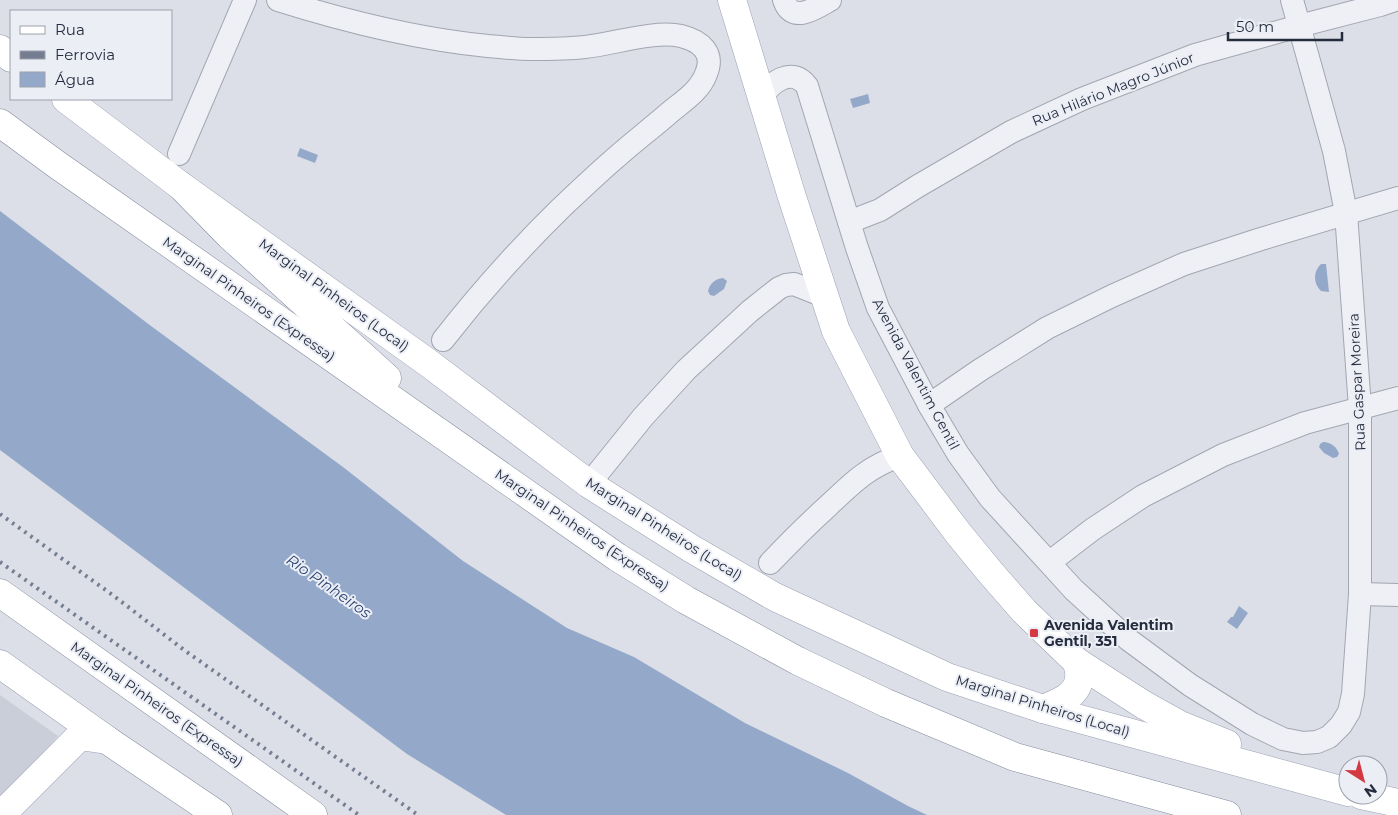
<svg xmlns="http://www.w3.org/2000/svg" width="1398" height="815" font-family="Montserrat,sans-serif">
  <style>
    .built { fill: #caced9 }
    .water { fill: #94a9c9 }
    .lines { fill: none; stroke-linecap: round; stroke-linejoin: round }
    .minor-casing { stroke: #a1a6b1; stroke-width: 24 }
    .major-casing { stroke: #9ba2b3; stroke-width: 29 }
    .highway-casing { stroke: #838b9e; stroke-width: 29 }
    .minor { stroke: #eff0f5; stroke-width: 22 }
    .major { stroke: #fff; stroke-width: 28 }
    .highway { stroke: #fff; stroke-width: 28 }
    .rail { stroke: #757d91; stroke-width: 4; stroke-dasharray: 2.5 5; stroke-linecap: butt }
    .poi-dot { fill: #d43942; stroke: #ebeef5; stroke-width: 2 }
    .labels { text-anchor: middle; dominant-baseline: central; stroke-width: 4; stroke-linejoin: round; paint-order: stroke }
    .street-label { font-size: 14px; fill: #252c3e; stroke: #ebeef5 }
    .poi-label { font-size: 14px; font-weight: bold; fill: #252c3e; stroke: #ebeef5; text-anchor: start }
    .water-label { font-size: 15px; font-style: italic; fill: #2e4673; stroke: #ebeef5 }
  </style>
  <rect width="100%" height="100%" fill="#dcdfe7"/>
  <polygon class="built" points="0,695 58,736 0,803"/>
  <g class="water">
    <polygon points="868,94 870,103 853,108 850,99"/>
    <polygon points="300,148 318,155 315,163 297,156"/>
    <polygon points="0,211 151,326 343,467 463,561 567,628 634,657 745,723 848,773 908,806 927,815 506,815 407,754 0,450"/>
    <path d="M 1321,264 L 1326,264 L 1329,292 L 1321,291 C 1313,284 1313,271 1321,264 Z"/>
    <path d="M 723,278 L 727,281 L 724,289 L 714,296 L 710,295 L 708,291 C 710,283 715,279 723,278 Z"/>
    <path d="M 1323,442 C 1331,442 1337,447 1339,454 L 1337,457 L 1333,458 L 1324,453 L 1319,447 L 1320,444 Z"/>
    <polygon points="1239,606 1248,613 1237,629 1227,622 1231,617 1233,617"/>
  </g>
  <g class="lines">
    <g class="minor-casing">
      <g id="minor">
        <path d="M 278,0 C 348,22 416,39 488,46 C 502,47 516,49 530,49 C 548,49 567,49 585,47 C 613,44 655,30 681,36 C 701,41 715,53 706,74 C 700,91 682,102 669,113 C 653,127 636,140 620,154 C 600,171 580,190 561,208 C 519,249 479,294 443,340"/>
        <path d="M 784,0 C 792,25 816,8 830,0"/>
        <path d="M 761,98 C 771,82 792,66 807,86 L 857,248 L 878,308 L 929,405 L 958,454 L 990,498 L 1074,590 L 1129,640 L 1190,685 L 1252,724 L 1283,739 L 1303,743 L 1317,742 L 1329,737 L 1341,725 L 1349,712 L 1353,694 L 1360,594 L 1360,408 L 1346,213 L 1334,151 L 1292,0"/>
        <polyline points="179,154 245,0"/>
        <polyline points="849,222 880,210 918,186 1011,132 1082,99 1195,55 1299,26 1380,5 1395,0"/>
        <polyline points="929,405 980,370 1047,328 1112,296 1184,264 1261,239 1398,198"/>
        <polyline points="589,484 643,417 686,370 750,311 779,288 786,285 794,284 824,296"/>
        <polyline points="1050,562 1093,529 1143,496 1223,455 1305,423 1398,398"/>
        <path d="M 770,563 C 789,543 808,524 828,506 C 852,483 869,466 900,456"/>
        <polyline points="1360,594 1398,595"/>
      </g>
    </g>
    <g class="major-casing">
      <g id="major">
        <polyline points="732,0 792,197 836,331 900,456 958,533 990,572 1024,611 1077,662 1144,705 1180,725 1227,744"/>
        <polyline points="0,49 11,58"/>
        <polyline points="66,99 181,186 427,362 589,484 692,549 775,597 947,677 1043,709 1348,792"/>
        <path d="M 1043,709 C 1057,703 1078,696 1079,678 C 1080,673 1078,667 1077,662"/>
        <polyline points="1361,795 1398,803"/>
        <polyline points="1,815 80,736 107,740"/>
      </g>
    </g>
    <g class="highway-casing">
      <g id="highway">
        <polyline points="0,123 56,164 617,557 686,600 798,661 886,703 1015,757 1227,815"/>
        <polyline points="181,186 229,235 387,378"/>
        <polyline points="0,593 313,815"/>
        <polyline points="0,664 107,740 218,815"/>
      </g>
    </g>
    <use href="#minor" class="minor"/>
    <use href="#major" class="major"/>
    <use href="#highway" class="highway"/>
    <g class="rail">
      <polyline points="0,514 114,596 184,650 418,815"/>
      <polyline points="0,562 359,815"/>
    </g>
  </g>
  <rect class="poi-dot" x="1029" y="628" width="10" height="10" rx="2.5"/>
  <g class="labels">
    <g class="street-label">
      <text transform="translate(1113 89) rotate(-22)">Rua Hilário Magro Júnior</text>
      <text transform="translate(334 295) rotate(36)">Marginal Pinheiros (Local)</text>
      <text transform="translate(249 299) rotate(35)">Marginal Pinheiros (Expressa)</text>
      <text transform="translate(916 374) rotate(62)">Avenida Valentim Gentil</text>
      <text transform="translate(1357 382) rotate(-93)">Rua Gaspar Moreira</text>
      <text transform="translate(664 529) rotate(32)">Marginal Pinheiros (Local)</text>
      <text transform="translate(582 530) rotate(34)">Marginal Pinheiros (Expressa)</text>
      <text transform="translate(157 704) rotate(35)">Marginal Pinheiros (Expressa)</text>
      <text transform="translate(1043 706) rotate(17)">Marginal Pinheiros (Local)</text>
    </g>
    <g class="poi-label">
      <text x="1044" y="625">Avenida Valentim<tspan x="1044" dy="16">Gentil, 351</tspan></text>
    </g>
    <g class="water-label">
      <text transform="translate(329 586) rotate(35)">Rio Pinheiros</text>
    </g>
  </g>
  <rect x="10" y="10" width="162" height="90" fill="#ebeef5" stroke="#9ca0ac"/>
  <rect x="20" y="26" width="25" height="8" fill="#ffffff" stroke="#9ca0ac"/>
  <text x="55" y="35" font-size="15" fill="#252c3e">Rua</text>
  <rect x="20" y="51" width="25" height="8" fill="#757d91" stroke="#9ca0ac"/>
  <text x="55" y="60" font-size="15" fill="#252c3e">Ferrovia</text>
  <rect x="20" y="72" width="25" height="15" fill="#94a9c9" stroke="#9ca0ac"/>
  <text x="55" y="85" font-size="15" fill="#252c3e">Água</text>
  <g transform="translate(1363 780) rotate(144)"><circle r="24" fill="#ebeef5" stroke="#9ca0ac"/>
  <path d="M0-4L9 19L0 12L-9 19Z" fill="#d43942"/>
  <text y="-8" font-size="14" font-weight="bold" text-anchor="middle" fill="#252c3e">N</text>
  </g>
  <path d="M1228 32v8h114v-8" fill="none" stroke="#252c3e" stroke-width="2.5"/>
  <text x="1236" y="32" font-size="15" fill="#252c3e" stroke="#ebeef5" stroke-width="4" paint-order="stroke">50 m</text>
</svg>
